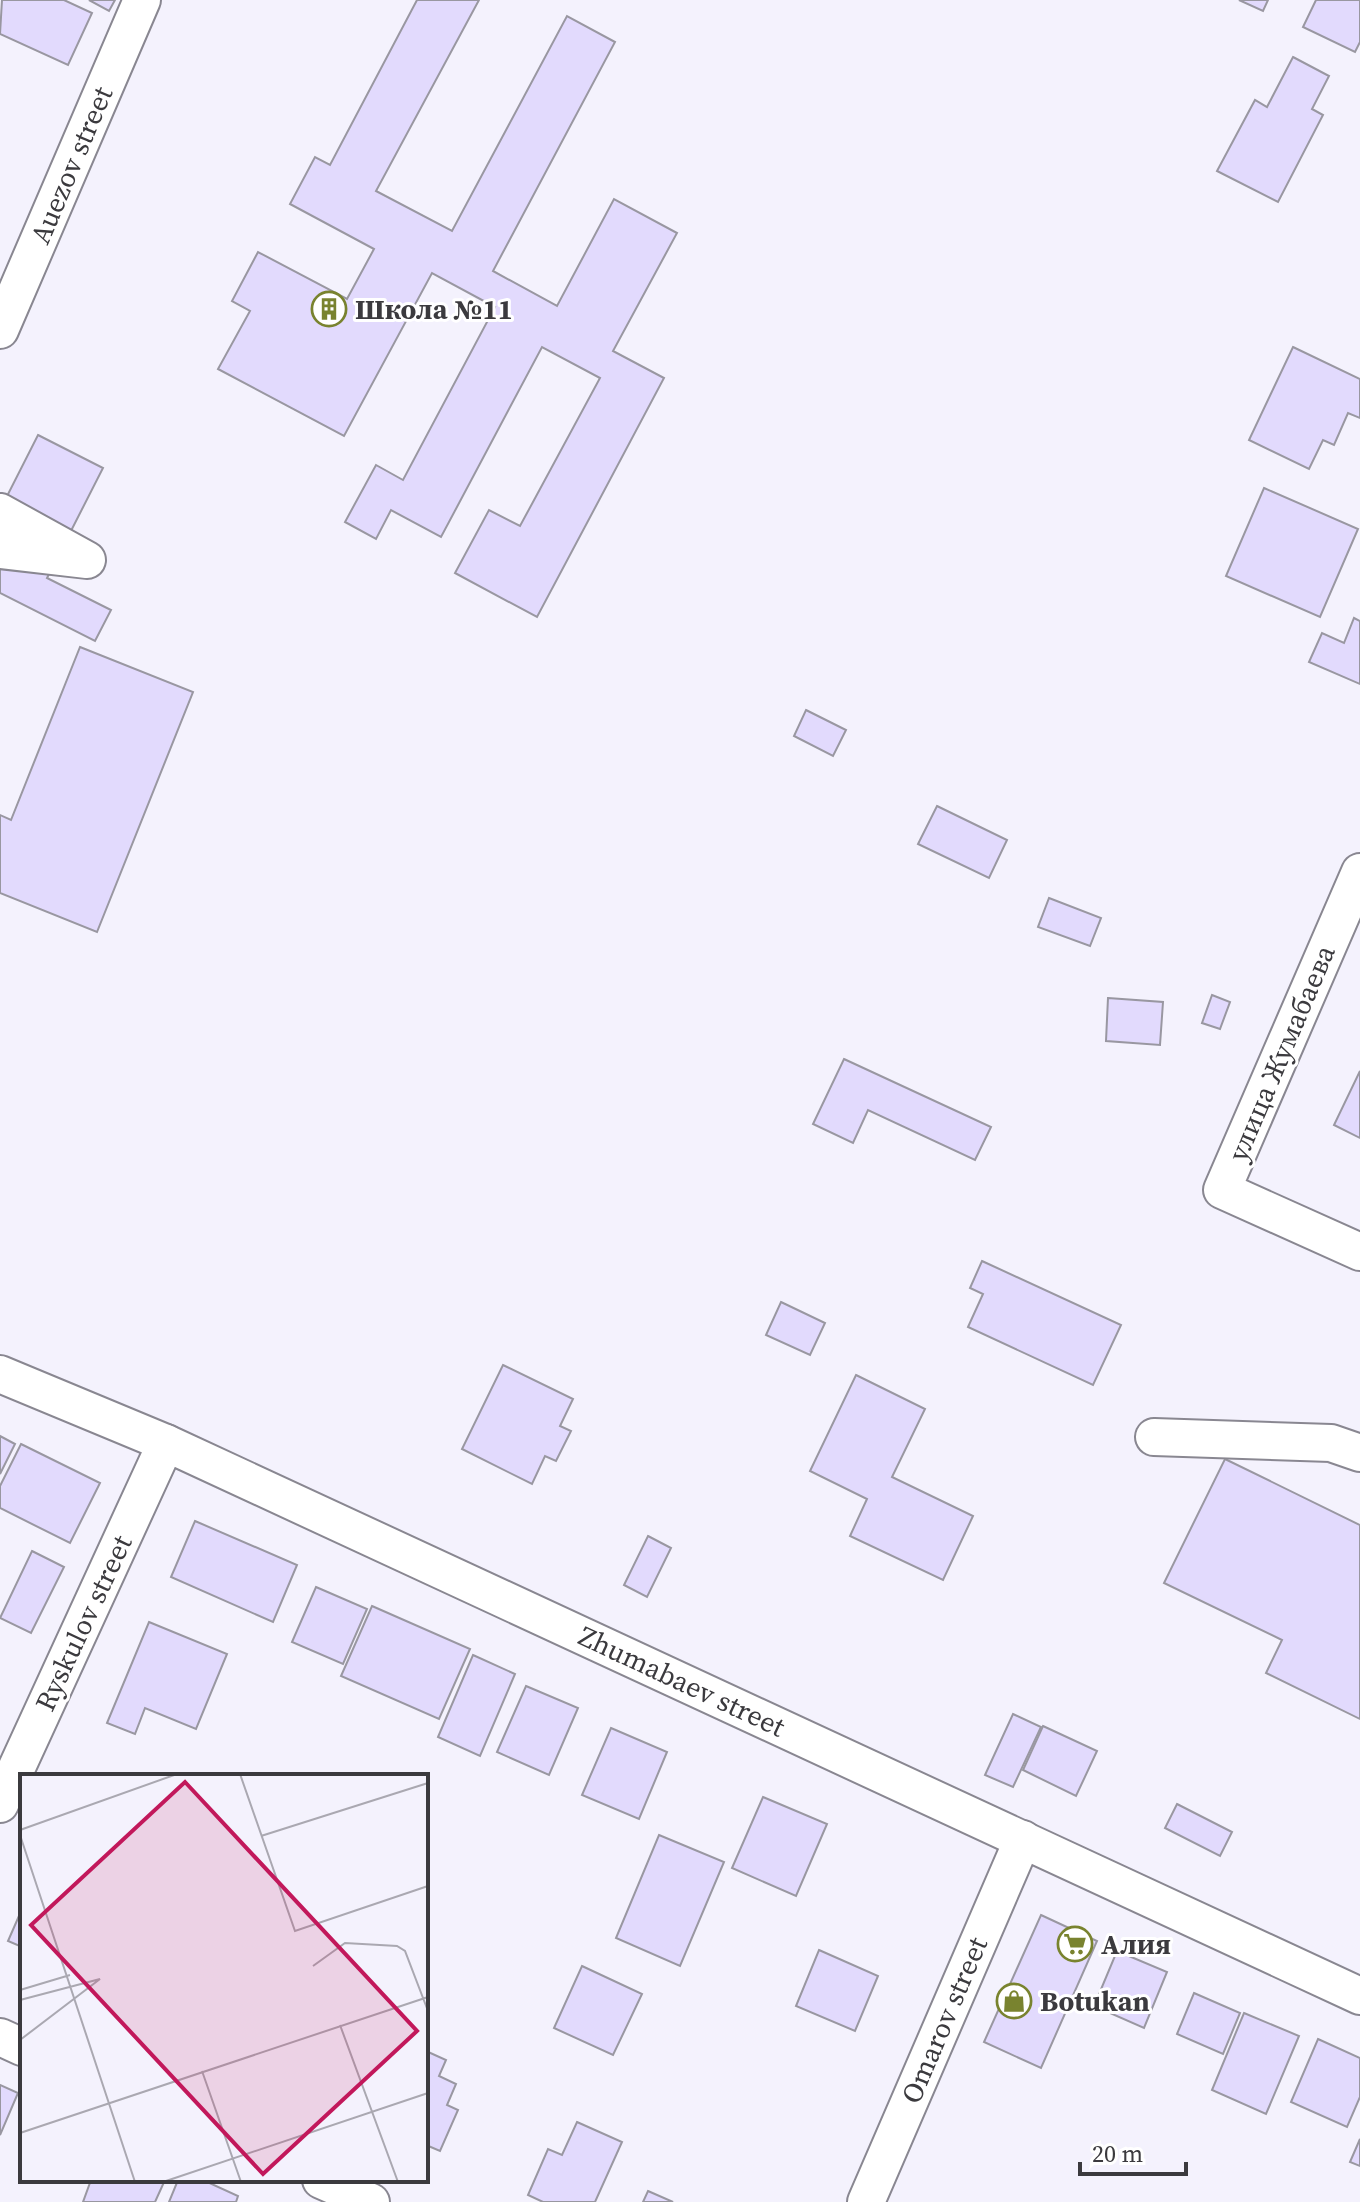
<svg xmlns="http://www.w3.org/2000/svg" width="1360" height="2202" font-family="'Source Serif 4',serif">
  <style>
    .building { fill: #e2dafd; stroke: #9997a1; stroke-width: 2 }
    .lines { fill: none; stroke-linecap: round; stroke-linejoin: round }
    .minor-casing { stroke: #898791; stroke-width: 40 }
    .minor { stroke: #fff; stroke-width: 36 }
    .labels { text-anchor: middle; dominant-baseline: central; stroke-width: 6; stroke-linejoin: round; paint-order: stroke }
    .street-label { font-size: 28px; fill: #3b3a3e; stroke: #fff }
    .poi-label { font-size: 28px; font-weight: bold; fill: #3b3a3e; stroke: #fff; text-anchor: start }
    .inset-road { fill: none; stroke: #aaa8b1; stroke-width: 2 }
    .view { fill: #c2185b; fill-opacity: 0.15; stroke: #c2185b; stroke-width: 4 }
    .inset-edge { fill: none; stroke: #3b3a3e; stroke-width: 4 }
  </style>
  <rect width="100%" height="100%" fill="#f4f2fd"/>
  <g class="building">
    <polygon points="2,0 64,0 92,13 68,65 0,34"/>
    <polygon points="89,0 115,0 109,11"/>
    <polygon points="417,0 479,0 376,191 452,231 567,16 615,42 493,271 557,306 614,199 677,233 613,351 664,378 537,617 455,573 489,510 520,526 600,378 542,347 441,537 391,510 376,539 345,522 376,465 403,480 495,307 432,273 344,436 218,369 250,311 232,301 258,252 347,299 374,249 290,204 315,157 330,165"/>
    <polygon points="1239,0 1268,0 1263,11"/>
    <polygon points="1316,0 1360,0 1360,42 1355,52 1303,27"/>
    <polygon points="1293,57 1329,76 1312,109 1323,115 1278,202 1217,171 1255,100 1267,107"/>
    <polygon points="1293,347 1360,379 1360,418 1348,413 1334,445 1323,440 1309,469 1249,440"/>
    <polygon points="38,435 103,468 47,578 111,610 95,641 0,593 0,510"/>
    <polygon points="1264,488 1358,529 1320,617 1226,576"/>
    <polygon points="1354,618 1360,621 1360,684 1309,662 1322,633 1344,643"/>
    <polygon points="80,647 193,692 97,932 0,893 0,815 11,820"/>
    <polygon points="806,710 846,730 833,756 794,736"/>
    <polygon points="937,806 1007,840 989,878 918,844"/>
    <polygon points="1049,898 1101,918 1090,946 1038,927"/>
    <polygon points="1212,995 1230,1002 1220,1029 1202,1023"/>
    <polygon points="1108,998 1163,1002 1160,1045 1106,1041"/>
    <polygon points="844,1059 991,1127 975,1160 868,1110 853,1143 813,1124"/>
    <polygon points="1360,1071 1360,1138 1334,1125"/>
    <polygon points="982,1261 1121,1325 1093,1385 968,1327 983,1294 970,1288"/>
    <polygon points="781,1302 825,1323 810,1355 766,1335"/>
    <polygon points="503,1365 573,1399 560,1426 571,1431 556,1461 545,1456 532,1484 462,1449"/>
    <polygon points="856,1375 925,1409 892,1477 973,1516 943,1580 850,1536 867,1499 810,1471"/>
    <polygon points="0,1436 15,1444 0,1474"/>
    <polygon points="21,1444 100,1483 70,1543 0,1508 0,1486"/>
    <polygon points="1225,1459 1360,1525 1360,1719 1266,1673 1282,1640 1164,1583"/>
    <polygon points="195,1521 297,1565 273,1622 171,1577"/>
    <polygon points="648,1536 671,1548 647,1597 624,1585"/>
    <polygon points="32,1551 64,1567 31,1633 0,1618"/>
    <polygon points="316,1587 367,1609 343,1664 292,1642"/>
    <polygon points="372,1606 470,1649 439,1719 341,1676"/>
    <polygon points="149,1622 227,1654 196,1729 145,1708 135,1734 107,1723"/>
    <polygon points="473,1655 515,1674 480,1756 438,1737"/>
    <polygon points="526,1686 578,1708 549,1775 497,1752"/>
    <polygon points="1013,1714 1041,1727 1013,1787 985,1775"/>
    <polygon points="1043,1726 1097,1751 1076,1796 1023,1770"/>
    <polygon points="611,1728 667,1752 639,1819 582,1795"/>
    <polygon points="763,1797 827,1824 796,1896 732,1868"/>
    <polygon points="1177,1804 1232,1832 1220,1856 1165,1828"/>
    <polygon points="659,1835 724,1862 680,1966 616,1938"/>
    <polygon points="22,1909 22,1947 8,1941"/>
    <polygon points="1041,1915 1097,1941 1041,2068 984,2042"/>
    <polygon points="819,1950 878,1976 855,2031 796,2006"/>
    <polygon points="1117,1951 1167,1972 1144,2028 1094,2006"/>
    <polygon points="582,1966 642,1994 613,2055 554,2028"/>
    <polygon points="1194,1993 1240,2013 1223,2054 1177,2034"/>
    <polygon points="1244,2013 1299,2036 1266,2114 1212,2090"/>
    <polygon points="1318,2039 1360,2058 1360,2097 1347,2127 1291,2102"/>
    <polygon points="426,2051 446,2060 439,2076 456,2084 447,2105 458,2110 440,2151 426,2145"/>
    <polygon points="0,2085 18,2093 0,2135"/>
    <polygon points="577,2122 622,2142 595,2202 543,2202 528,2195 548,2149 562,2155"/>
    <polygon points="1360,2139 1360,2166 1350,2162"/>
    <polygon points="91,2180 165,2180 155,2202 83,2202"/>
    <polygon points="178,2180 203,2180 238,2196 236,2202 169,2202"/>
    <polygon points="648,2191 673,2202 643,2202"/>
  </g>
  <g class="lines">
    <g class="minor-casing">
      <g id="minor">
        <polyline points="0,330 142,0"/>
        <polyline points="0,512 87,560 0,550"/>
        <polyline points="1360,872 1222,1190 1360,1252"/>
        <polyline points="0,1374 166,1443 1360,1996"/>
        <polyline points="1154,1437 1331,1443 1360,1453"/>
        <polyline points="0,1804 166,1443"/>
        <polyline points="0,2037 22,2047"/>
        <polyline points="321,2180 371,2202"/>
        <polyline points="866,2202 1023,1839"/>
      </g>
    </g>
    <use href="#minor" class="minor"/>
  </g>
  <defs>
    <g id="building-ring" transform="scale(1.8)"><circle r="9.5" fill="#fff" stroke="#79832f" stroke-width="1.5"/><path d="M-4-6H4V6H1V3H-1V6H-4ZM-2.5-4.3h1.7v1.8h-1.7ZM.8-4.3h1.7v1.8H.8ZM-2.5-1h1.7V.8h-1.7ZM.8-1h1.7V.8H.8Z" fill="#79832f"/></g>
    <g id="supermarket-ring" transform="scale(1.8)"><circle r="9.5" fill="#fff" stroke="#79832f" stroke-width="1.5"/><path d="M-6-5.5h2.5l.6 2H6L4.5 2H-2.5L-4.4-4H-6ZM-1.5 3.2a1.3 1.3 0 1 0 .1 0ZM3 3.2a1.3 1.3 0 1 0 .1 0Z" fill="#79832f"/></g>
    <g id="shop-ring" transform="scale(1.8)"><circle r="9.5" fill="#fff" stroke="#79832f" stroke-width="1.5"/><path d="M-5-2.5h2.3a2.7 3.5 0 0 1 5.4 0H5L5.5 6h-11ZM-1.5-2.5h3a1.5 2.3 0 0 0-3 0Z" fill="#79832f"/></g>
  </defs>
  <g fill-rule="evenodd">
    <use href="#building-ring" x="329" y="309"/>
    <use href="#supermarket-ring" x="1075" y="1944"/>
    <use href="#shop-ring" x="1014" y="2001"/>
  </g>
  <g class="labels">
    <g class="street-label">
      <text transform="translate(71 165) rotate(-67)">Auezov street</text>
      <text transform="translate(1281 1053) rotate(-67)">улица Жумабаева</text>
      <text transform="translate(83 1623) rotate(-65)">Ryskulov street</text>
      <text transform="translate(682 1681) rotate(25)">Zhumabaev street</text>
      <text transform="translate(944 2020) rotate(-67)">Omarov street</text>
    </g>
    <g class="poi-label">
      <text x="355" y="309">Школа №11</text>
      <text x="1101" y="1944">Алия</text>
      <text x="1040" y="2001">Botukan</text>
    </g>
  </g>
  <g transform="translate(20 1774)">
    <rect width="408" height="408" fill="#f4f2fd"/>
    <path class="inset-road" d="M 220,0 L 275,157 L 408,112M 0,56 L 157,0M 0,61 L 115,408M 241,62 L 408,9M 293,192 L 325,169 L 377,172 L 385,177 L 408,237M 0,216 L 50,201M 0,226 L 80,205 L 0,266M 320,251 L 378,408M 182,297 L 221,408M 0,359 L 408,223M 143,408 L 408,319"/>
    <path class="view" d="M 165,8 L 397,257 L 243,400 L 11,151 Z"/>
    <rect width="408" height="408" class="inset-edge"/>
  </g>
  <path d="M1080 2162v12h106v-12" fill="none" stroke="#3b3a3e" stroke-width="4"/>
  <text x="1092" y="2162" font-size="24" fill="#3b3a3e" stroke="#ffffff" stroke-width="6" paint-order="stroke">20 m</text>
</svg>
